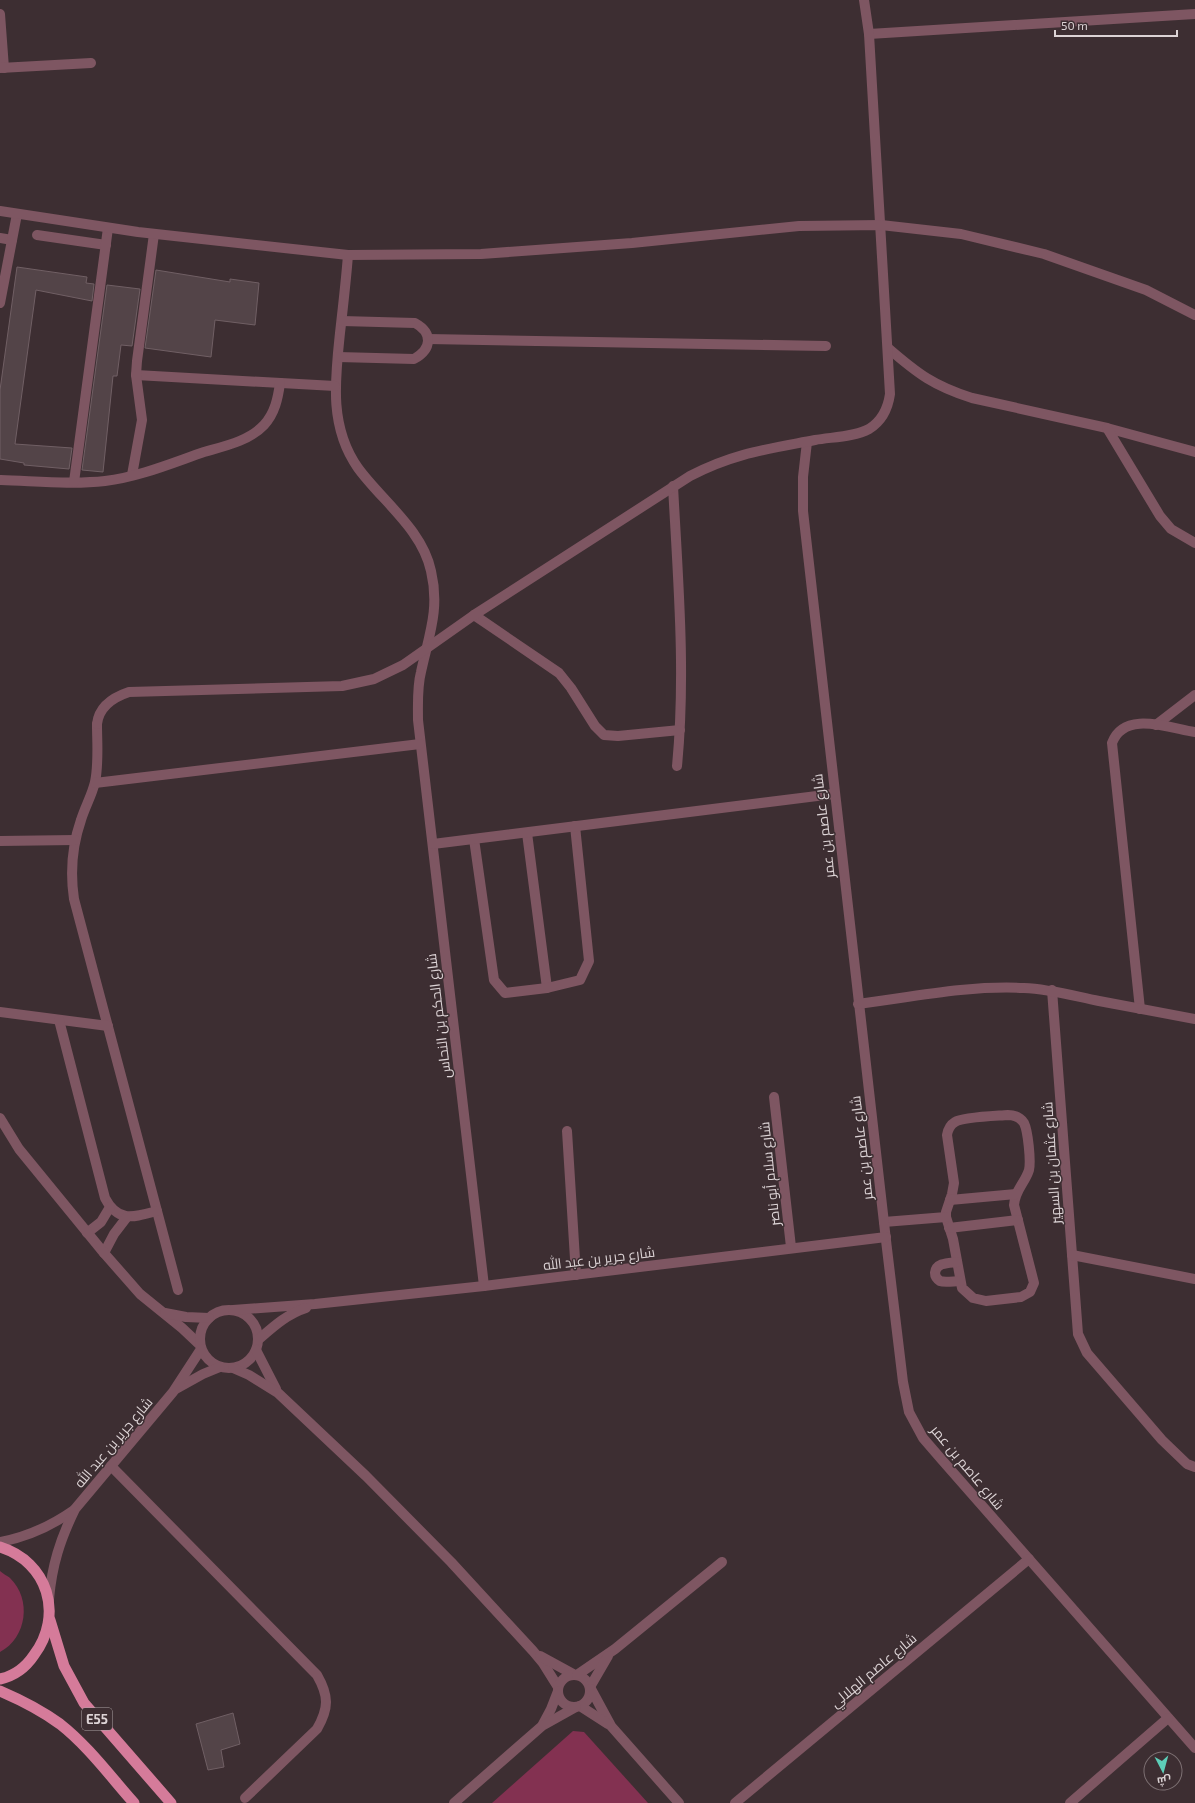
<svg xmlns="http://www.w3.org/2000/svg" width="1195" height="1803" font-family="'Exo 2',Cairo,sans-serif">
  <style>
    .green { fill: #833151 }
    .building { fill: #534448; stroke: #705f64 }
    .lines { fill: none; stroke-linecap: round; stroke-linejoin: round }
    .service { stroke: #7e5662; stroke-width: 10 }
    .minor { stroke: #7e5662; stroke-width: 10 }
    .tertiary { stroke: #7e5662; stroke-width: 10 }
    .trunk { stroke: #d57b9a; stroke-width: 11 }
    .labels { text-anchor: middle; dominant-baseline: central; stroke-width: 3; stroke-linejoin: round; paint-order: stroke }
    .shield { fill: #3d2e32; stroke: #aca2a4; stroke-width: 1 }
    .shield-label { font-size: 13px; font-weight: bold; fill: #dcd3d5 }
    .street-label { font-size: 14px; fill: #dcd3d5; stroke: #3d2e32 }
  </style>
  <rect width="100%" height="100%" fill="#3d2e32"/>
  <g class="green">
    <path d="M 0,1571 C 3,1574 8,1576 10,1578 C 32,1599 27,1638 0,1652 Z"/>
    <polygon points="573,1731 584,1732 648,1803 492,1803"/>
  </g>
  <g class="building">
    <polygon points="17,267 87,277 86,283 94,284 92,301 36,290 15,444 72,448 69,469 24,465 24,463 0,459 0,390"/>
    <polygon points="156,270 230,282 230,279 259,283 255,325 215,320 211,357 145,348"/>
    <polygon points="107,285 140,289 132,346 121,345 117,376 113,376 103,472 82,470"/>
    <polygon points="233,1713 240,1744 221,1750 224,1767 208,1770 196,1724"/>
  </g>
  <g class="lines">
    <g class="service">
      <polyline points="0,14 4,68"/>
      <polyline points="0,68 91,63"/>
      <polyline points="37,235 106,245"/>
      <polyline points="0,238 12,240"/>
      <path d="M 348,255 C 346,281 343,307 340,333 C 335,380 329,427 358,468 C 382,501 422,529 431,571 C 440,609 429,635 421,672 C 417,687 418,704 418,720 L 484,1286"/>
      <polyline points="0,303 17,214"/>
      <polyline points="428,339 826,346"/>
      <path d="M 888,348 C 918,374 934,386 972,398 L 1107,428 L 1195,452"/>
      <path d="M 338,357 L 414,359 C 432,349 433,333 415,323 L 342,321"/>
      <polyline points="136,375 335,386"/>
      <polyline points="132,475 142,420 136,375 137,361 154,234"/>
      <path d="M 1,480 C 35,481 71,485 105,481 C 139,477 172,463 204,452 C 225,446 249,441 264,425 C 275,413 278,398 280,383"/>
      <polyline points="74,482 108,228"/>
      <path d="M 97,724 C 97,743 99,763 95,782 C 92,795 85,807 81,820 C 72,846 70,872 74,899 L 178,1290"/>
      <polyline points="1156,725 1195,695"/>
      <polyline points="95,783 420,744"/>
      <polyline points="527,833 547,988"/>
      <polyline points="474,839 494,980 505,993 547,988 580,980 589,961 575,826"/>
      <polyline points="0,841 75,840"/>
      <polyline points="433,844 833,794"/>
      <path d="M 1140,1009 L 1112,743 C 1124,710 1169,728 1195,732"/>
      <polyline points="0,1012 108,1026"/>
      <path d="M 59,1020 L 105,1198 C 118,1223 134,1217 157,1211"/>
      <path d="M 1008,1115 C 1014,1115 1020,1117 1024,1123 C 1028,1131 1031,1161 1029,1170 C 1025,1183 1015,1190 1014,1205 L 1034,1283 L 1030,1292 L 1021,1297 L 986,1301 L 973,1298 L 962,1288 L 953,1239 L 946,1217 L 946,1212 L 952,1194 L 954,1183 L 947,1135 C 948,1129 950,1125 955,1122 C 963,1117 996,1116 1008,1115 Z"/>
      <polyline points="950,1200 1016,1194"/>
      <polyline points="884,1222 946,1217"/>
      <polyline points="949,1228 1018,1220"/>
      <polyline points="87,1233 101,1222 110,1207"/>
      <polyline points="104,1253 114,1234 127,1217"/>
      <path d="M 957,1262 C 950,1263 936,1262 935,1273 C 935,1276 937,1279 940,1281 C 945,1283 954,1281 960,1281"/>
      <path d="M 111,1466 L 317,1675 C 329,1696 329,1708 317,1729 L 245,1798"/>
    </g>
    <g class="minor">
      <polyline points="869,34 1195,14"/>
      <polyline points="1107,428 1160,516 1171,529 1195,543"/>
      <path d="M 807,442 L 803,477 L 803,511 C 834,802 868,1092 903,1382 L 909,1412 L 923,1438 L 942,1460 L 1195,1748"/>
      <path d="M 673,486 C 678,580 686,673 677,766"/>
      <polyline points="474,615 559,673 571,688 595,726 604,735 618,736 680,730"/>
      <path d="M 97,724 C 99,706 114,697 129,692 L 342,686 L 374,679 L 403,665 L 474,615 L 690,476 C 734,453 768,449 815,440 C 832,437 854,437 869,429 C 882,421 888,408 890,394 L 869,34 L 864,0"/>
      <polyline points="1052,990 1078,1334 1087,1353 1162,1440 1187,1464 1195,1467"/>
      <path d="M 858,1004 C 912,997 969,985 1024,988 C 1050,989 1074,996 1099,1001 C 1131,1007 1163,1013 1195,1019"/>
      <polyline points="774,1097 791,1247"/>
      <polyline points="0,1118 19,1149 104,1253 140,1294 182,1328 200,1345"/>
      <polyline points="567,1131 576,1275"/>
      <polyline points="1072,1255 1195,1279"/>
      <circle cx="229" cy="1339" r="29"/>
      <polyline points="233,1310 315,1304 484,1286 886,1237"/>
      <polyline points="165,1313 186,1317 209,1318"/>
      <path d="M 258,1340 C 273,1327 287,1314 306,1308"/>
      <polyline points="256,1350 276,1389"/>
      <polyline points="233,1368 249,1375 278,1393 366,1476 451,1562 533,1651 543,1663 558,1687"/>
      <polyline points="176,1389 203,1374 220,1367"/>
      <path d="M 0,1542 C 28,1537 51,1526 74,1510"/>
      <path d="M 49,1599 C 52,1565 60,1540 75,1509 L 173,1392 L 201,1349"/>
      <polyline points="540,1656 573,1674"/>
      <circle cx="574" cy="1691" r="16"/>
      <polyline points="577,1675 615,1649 722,1562"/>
      <polyline points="590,1687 608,1656"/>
      <polyline points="591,1689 611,1726 679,1803"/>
      <polyline points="580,1706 608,1724"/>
      <polyline points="543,1724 551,1709 558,1691"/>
      <polyline points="454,1803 542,1726 576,1707"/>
      <polyline points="735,1803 1029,1559"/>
      <polyline points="1070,1803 1168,1718"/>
    </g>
    <polyline class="tertiary" points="0,211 138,232 348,255 481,254 632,243 799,226 881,225 961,234 1044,254 1146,290 1195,315"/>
    <g class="trunk">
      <path d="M 0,1547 C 48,1562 64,1615 34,1655 C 26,1667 14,1676 0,1679"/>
      <polyline points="50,1620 64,1666 84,1703 171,1803"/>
      <path d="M 0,1691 C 21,1700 41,1710 60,1724 C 88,1746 110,1776 134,1803"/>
    </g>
  </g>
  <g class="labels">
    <rect class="shield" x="82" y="1708" width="30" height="22" rx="3"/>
    <g class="shield-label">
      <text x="97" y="1719">E55</text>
    </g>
    <g class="street-label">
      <text transform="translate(823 826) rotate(-97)">شارع عاصم بن عمر</text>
      <text transform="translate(438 1016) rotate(-97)">شارع الحكم بن النحاس</text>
      <text transform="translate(861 1148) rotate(-97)">شارع عاصم بن عمر</text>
      <text transform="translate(1051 1163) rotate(-94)">شارع عثمان بن السهير</text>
      <text transform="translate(769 1174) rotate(-96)">شارع سلام أبو ناصر</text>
      <text transform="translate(599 1258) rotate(-7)">شارع جرير بن عبد الله</text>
      <text transform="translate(113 1442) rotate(-50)">شارع جرير بن عبد الله</text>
      <text transform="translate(968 1467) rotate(50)">شارع عاصم بن عمر</text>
      <text transform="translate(873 1670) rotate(-40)">شارع عاصم الهلالي</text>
    </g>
  </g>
  <g transform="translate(1163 1771) rotate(174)"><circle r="19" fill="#3d2e32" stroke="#7d7073"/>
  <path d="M0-3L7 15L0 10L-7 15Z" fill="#5dceb8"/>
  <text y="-6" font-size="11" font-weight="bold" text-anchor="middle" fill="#dcd3d5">ش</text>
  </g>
  <path d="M1055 30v6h122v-6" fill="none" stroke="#dcd3d5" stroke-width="2"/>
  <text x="1061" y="30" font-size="12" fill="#dcd3d5" stroke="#3d2e32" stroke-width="3" paint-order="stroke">50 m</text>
</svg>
